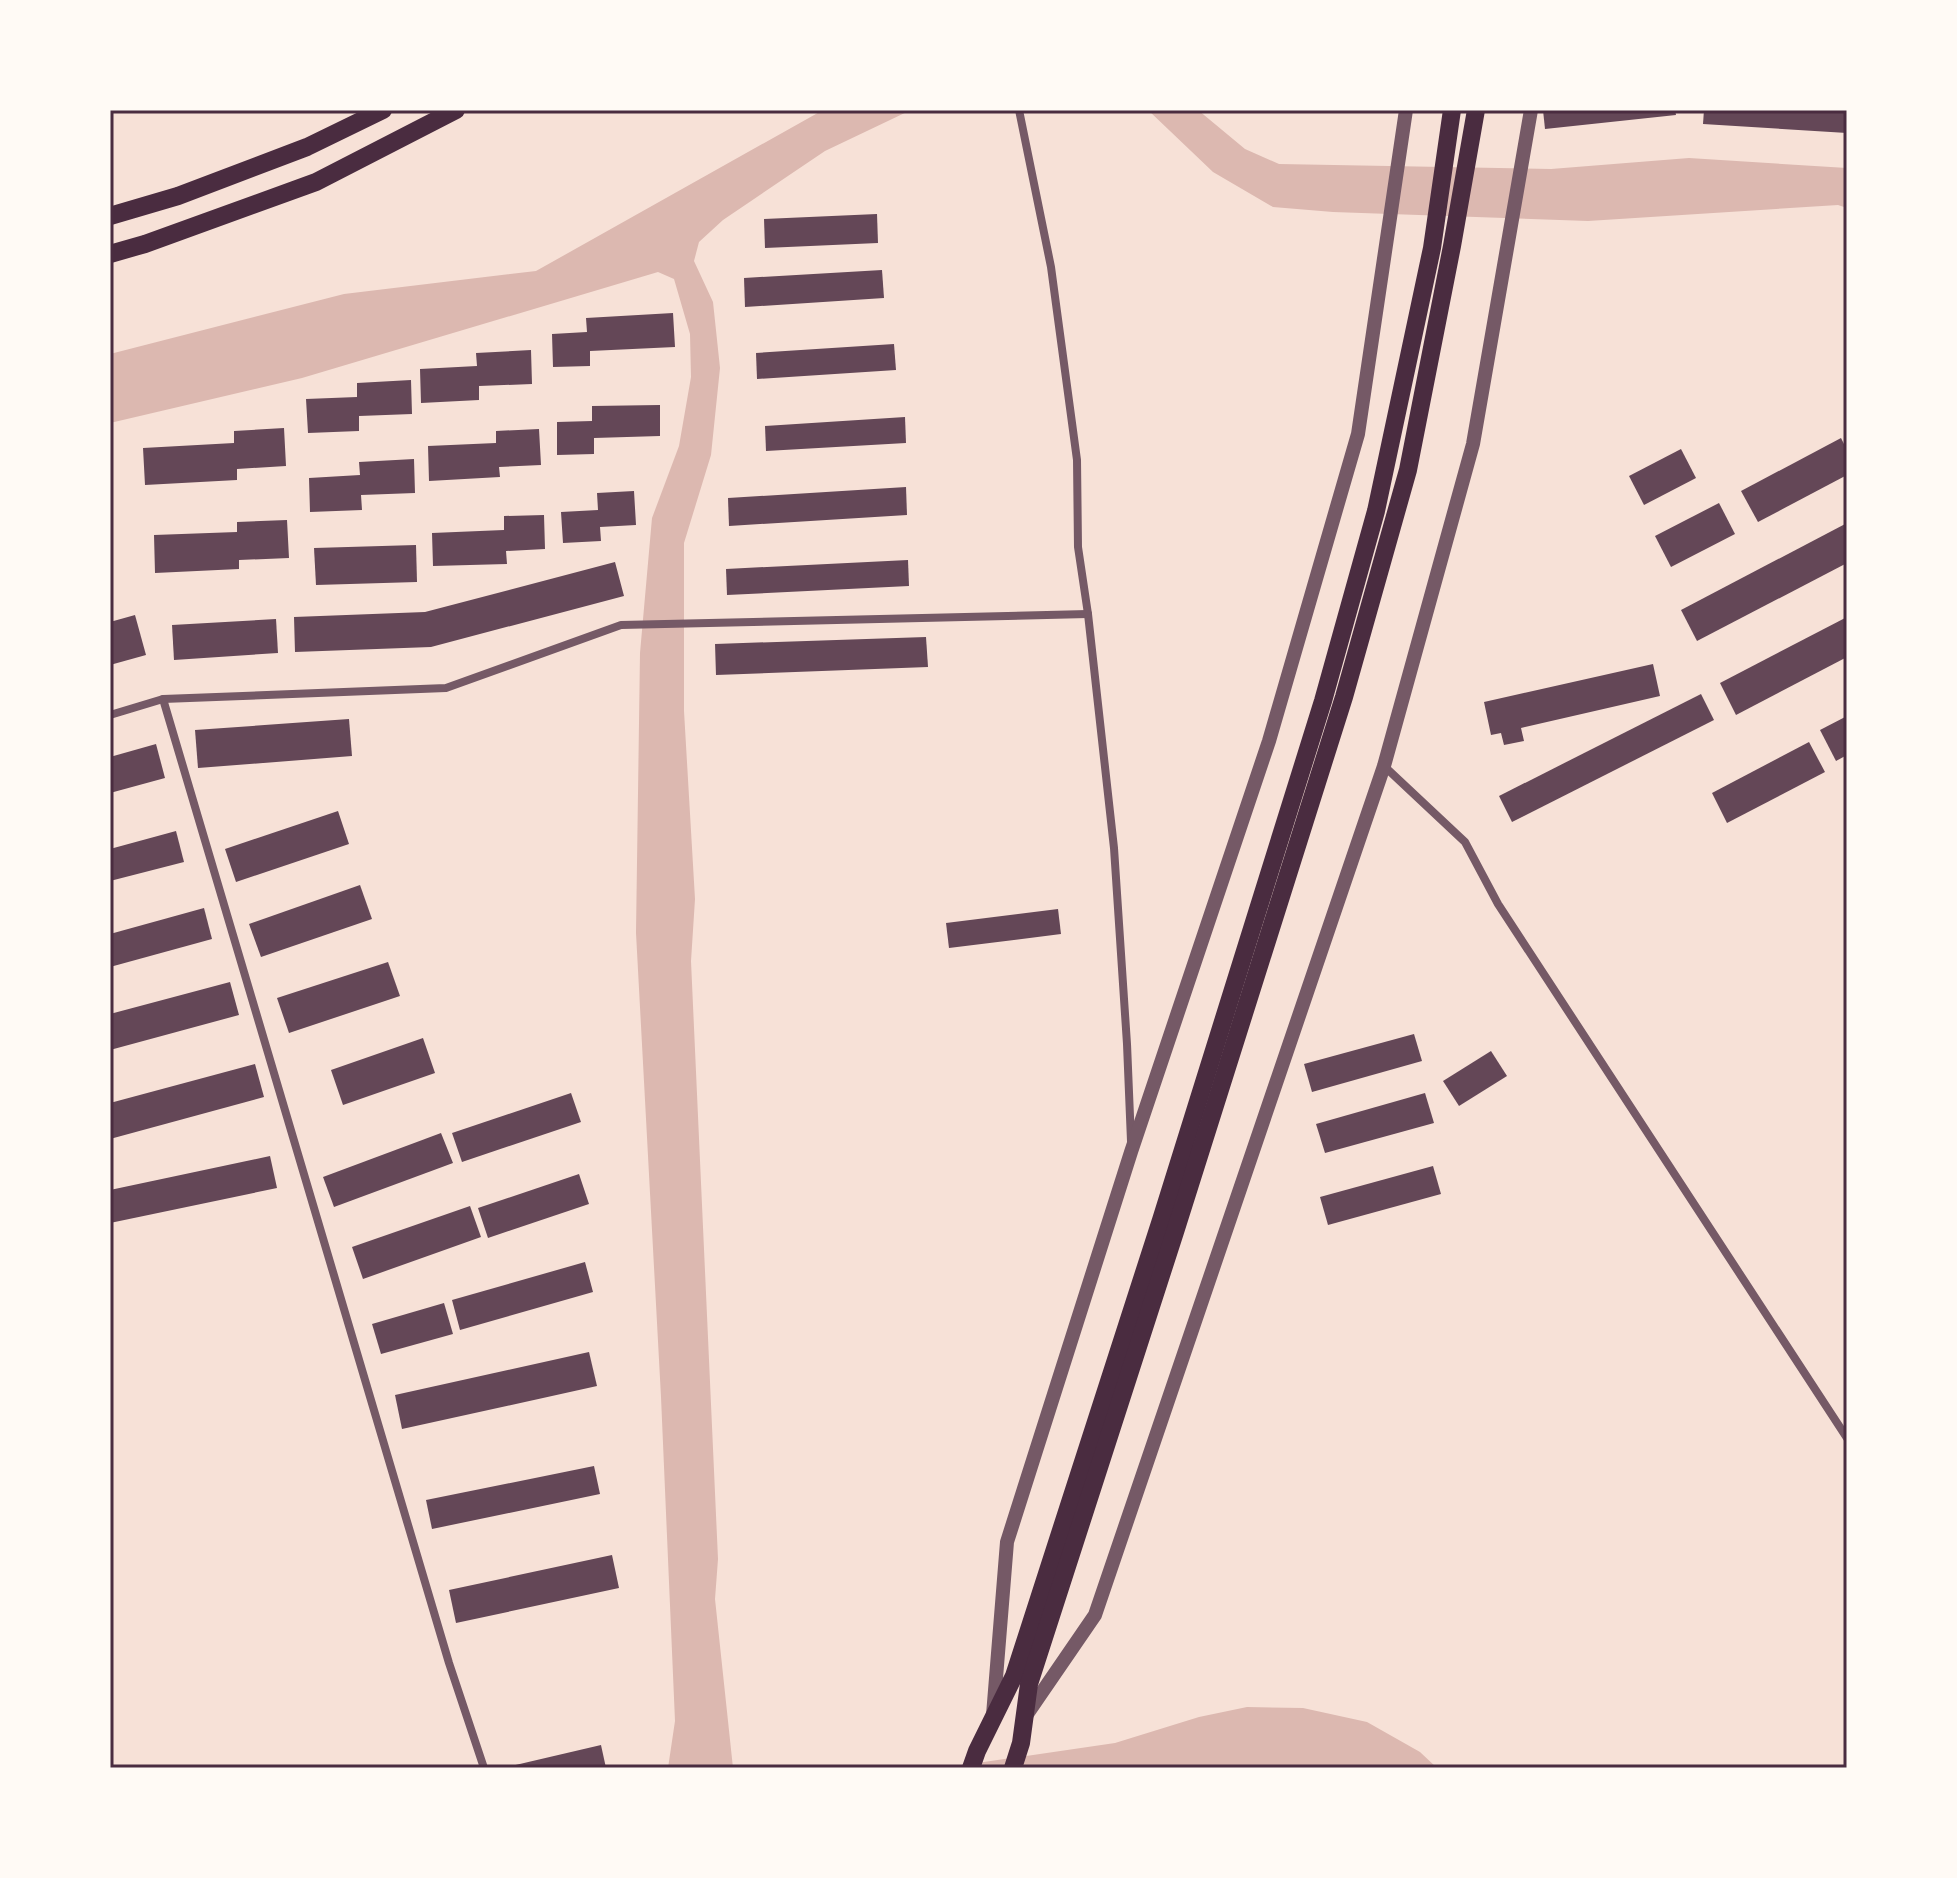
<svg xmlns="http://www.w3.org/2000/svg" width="1957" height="1878" font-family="'Alegreya Sans',sans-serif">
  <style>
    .water { fill: #dcb8b0 }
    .building { fill: #644757 }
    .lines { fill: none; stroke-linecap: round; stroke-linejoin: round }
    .minor { stroke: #755966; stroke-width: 8 }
    .tertiary { stroke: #755966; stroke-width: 14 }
    .primary { stroke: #4a2c40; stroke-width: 18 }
    .neatline { fill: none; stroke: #4a2c40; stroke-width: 3 }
  </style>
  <rect width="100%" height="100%" fill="#f7e1d7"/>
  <g class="water">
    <polygon points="823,110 911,110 825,151 723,220 699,242 694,261 713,302 720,368 711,455 684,543 684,711 695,899 691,961 718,1559 715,1599 733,1768 668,1768 675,1721 661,1397 636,933 640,653 652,518 679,446 691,377 690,334 674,279 658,272 302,378 110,423 110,354 344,294 536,271"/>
    <polygon points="1148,110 1198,110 1245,149 1279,164 1551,169 1689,158 1847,168 1847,208 1838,205 1588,221 1333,212 1273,207 1213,172"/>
    <polygon points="1247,1707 1303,1708 1367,1722 1420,1752 1437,1768 943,1768 1115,1743 1199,1717"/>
  </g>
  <g class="building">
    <polygon points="1543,110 1675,110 1676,115 1545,129"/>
    <polygon points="1704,110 1847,110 1847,133 1703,124"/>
    <polygon points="877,214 878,243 765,248 764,219"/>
    <polygon points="882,270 884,298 745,307 744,278"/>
    <polygon points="673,313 675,347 590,351 590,366 553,367 552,334 587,332 586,318"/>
    <polygon points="894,344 896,370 757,379 756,353"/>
    <polygon points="531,350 532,384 479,386 479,400 421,403 420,369 477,366 476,353"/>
    <polygon points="411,380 412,414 359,416 359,431 308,433 306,399 357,397 357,383"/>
    <polygon points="660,405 660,436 594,438 594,454 557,455 557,422 592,421 592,406"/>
    <polygon points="905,417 906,443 766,451 765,426"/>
    <polygon points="284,428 286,466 237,469 237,480 145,485 143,448 234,443 234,431"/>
    <polygon points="539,429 541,465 499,467 500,477 429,481 428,446 496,443 496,431"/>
    <polygon points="1841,438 1847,450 1847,475 1758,522 1741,491"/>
    <polygon points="1681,449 1696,478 1644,505 1629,476"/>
    <polygon points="414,459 415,493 361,495 362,510 310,512 309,478 360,475 359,462"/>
    <polygon points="906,487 907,515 729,526 728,498"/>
    <polygon points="634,491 636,525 600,527 601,541 563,543 561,512 598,510 597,493"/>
    <polygon points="1719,503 1735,534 1671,567 1655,536"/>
    <polygon points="544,515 545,549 506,551 507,564 433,566 432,533 504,530 504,516"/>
    <polygon points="287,520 289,558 239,560 239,569 155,573 154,535 237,532 237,522"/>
    <polygon points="1847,523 1847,563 1697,641 1681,610"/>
    <polygon points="416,545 417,582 316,585 314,548"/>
    <polygon points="908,560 909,586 727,595 726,569"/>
    <polygon points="615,562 624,596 431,647 295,652 294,617 425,612"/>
    <polygon points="135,615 146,655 110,665 110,622"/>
    <polygon points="1847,617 1847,657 1736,715 1720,683"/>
    <polygon points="276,619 278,653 174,660 172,625"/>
    <polygon points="926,637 928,667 716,675 715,644"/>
    <polygon points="1653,664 1660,696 1521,728 1524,741 1504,745 1501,733 1491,735 1484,702"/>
    <polygon points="1701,694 1714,720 1512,822 1499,796"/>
    <polygon points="1847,716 1847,755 1836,761 1820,730"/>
    <polygon points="349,719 352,756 198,768 195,730"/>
    <polygon points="1809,742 1825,772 1727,823 1712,793"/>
    <polygon points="156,744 165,778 110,793 110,757"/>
    <polygon points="338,811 349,844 236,882 225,849"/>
    <polygon points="176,831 184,862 110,881 110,849"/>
    <polygon points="360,885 372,919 261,957 249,924"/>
    <polygon points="204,908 212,939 110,967 110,934"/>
    <polygon points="1058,909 1061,934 949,948 946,923"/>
    <polygon points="388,962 400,996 289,1033 277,998"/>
    <polygon points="230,982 239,1015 110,1050 110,1014"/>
    <polygon points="1414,1034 1422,1061 1312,1092 1304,1064"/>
    <polygon points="423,1038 435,1073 343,1105 331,1070"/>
    <polygon points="1491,1051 1507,1076 1459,1106 1443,1081"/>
    <polygon points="255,1064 264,1097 110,1139 110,1103"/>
    <polygon points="571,1093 581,1122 462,1162 452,1133"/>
    <polygon points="1425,1093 1434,1123 1325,1153 1316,1124"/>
    <polygon points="441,1133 453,1163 334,1207 323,1177"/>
    <polygon points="270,1156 277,1188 110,1223 110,1190"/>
    <polygon points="1433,1166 1441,1194 1328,1225 1320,1197"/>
    <polygon points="579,1174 589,1204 488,1238 478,1208"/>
    <polygon points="470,1206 481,1237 363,1279 352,1247"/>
    <polygon points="585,1262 593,1292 460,1330 452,1300"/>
    <polygon points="444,1303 453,1334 381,1354 372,1324"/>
    <polygon points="589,1352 597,1386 402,1429 395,1395"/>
    <polygon points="594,1466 600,1494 432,1529 426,1500"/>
    <polygon points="612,1555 619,1588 456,1623 449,1590"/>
    <polygon points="601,1745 606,1768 507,1768 507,1767"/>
  </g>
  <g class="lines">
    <g class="minor">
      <polyline points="1019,110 1051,267 1077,460 1078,547 1088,614 1114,848 1127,1044 1131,1141"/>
      <polyline points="163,699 449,1663 484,1768"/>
      <polyline points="110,715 163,699 446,688 621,625 1088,614"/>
      <polyline points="1384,766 1465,842 1498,904 1847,1438"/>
    </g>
    <g class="tertiary">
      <polyline points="993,1715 1007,1542 1131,1152 1269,741 1358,434 1406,110"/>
      <polyline points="1025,1717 1095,1615 1384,766 1473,444 1531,110"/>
    </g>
    <g class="primary">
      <polyline points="110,216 178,196 307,147 383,110"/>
      <polyline points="110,254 145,244 316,182 456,110"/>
      <polyline points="971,1768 977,1751 1014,1676 1161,1220 1323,701 1376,511 1432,248 1452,110"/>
      <polyline points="1013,1768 1021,1743 1029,1684 1175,1232 1344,697 1408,470 1452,246 1476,110"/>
    </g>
  </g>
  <rect width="1957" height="1878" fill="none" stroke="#fffaf5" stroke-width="224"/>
  <rect x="112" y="112" width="1733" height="1654" class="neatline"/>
</svg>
